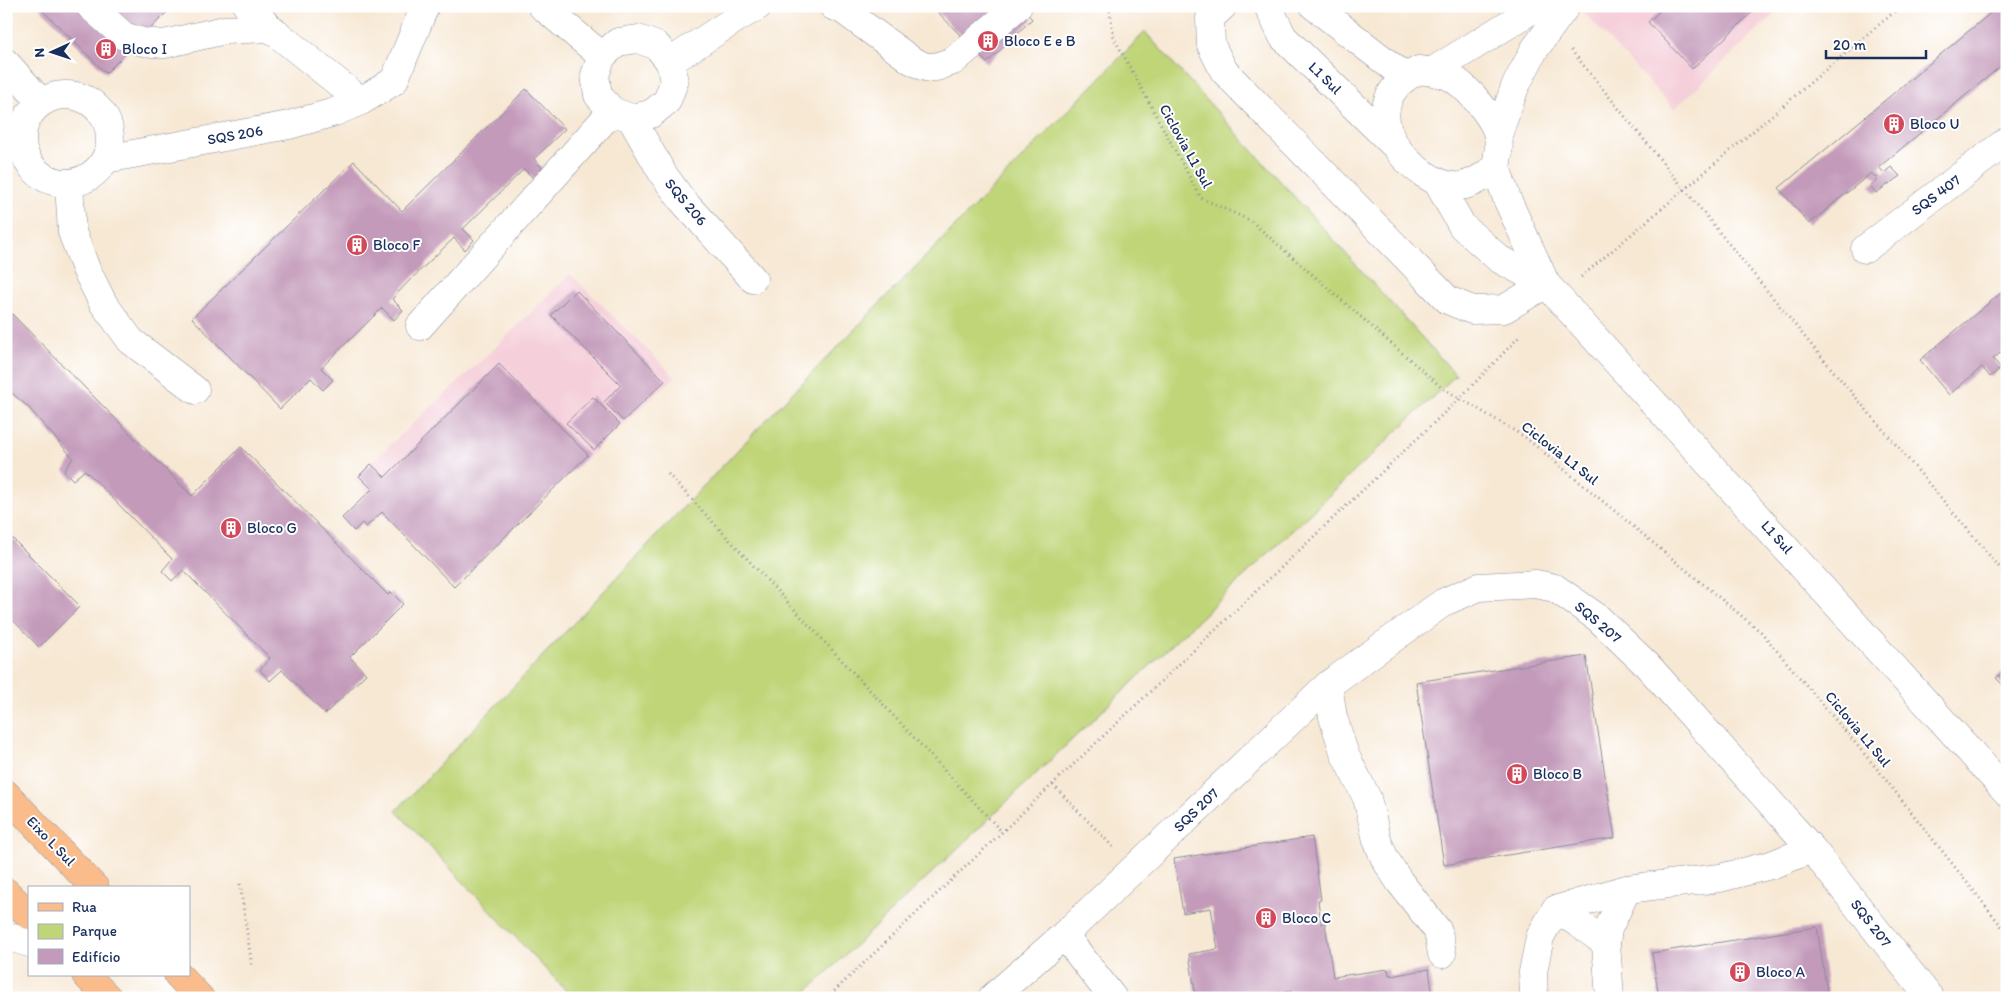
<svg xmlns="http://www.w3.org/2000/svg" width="2013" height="1004" font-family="Itim,sans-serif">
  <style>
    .built { fill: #f5cfda }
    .green { fill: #bfd578; stroke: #6d826b }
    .building { fill: #c39aba }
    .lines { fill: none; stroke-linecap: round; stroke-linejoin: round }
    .minor-casing { stroke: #898c99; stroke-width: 29 }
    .major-casing { stroke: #898c99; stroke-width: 29 }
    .path { stroke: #898c99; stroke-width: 3; stroke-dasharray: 1 4; stroke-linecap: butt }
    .minor { stroke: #fff; stroke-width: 28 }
    .major { stroke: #f9bc8a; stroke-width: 28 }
    .labels { text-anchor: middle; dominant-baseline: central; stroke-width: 4; stroke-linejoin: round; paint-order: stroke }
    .poi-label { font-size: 15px; fill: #1b2f5e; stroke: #fff; text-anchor: start }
    .street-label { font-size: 15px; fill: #1b2f5e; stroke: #fff }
  </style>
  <rect width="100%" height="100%" fill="#fff"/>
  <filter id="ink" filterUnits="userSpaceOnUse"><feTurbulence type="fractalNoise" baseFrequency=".02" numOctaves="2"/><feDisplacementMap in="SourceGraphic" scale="10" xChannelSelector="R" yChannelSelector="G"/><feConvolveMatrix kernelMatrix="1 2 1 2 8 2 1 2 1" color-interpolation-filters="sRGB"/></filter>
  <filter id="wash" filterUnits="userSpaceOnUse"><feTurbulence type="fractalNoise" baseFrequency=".0096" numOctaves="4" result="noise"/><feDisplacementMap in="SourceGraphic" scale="20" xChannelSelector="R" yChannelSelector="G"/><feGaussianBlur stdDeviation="1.12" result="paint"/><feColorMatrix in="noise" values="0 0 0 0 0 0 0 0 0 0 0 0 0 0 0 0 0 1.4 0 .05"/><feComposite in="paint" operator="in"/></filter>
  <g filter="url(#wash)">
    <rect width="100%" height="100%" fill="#f7e8d4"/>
    <g class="built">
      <polygon points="1578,6 1783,6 1674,109"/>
      <polygon points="570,274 675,377 451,583 354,478 496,347"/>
    </g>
    <polygon class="green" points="1145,32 1456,375 800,998 573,998 396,811 767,419"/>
    <g id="blocks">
      <g class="building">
        <polygon points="38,6 173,6 106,73"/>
        <polygon points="932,6 1020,6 1032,19 987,63"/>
        <polygon points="1665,6 1759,6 1692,69 1648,22"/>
        <polygon points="1999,6 2007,6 2007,61 1879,167 1884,173 1891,167 1900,176 1876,193 1870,186 1878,179 1871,173 1809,224 1779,188"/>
        <polygon points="526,89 565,129 534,159 546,172 536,181 524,169 463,229 474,240 465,250 454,238 409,281 392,299 403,310 394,320 382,308 321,368 333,380 323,390 311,378 280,409 192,318 354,161 402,211"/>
        <polygon points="2007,288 2007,347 1993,359 2001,368 1990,377 1982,367 1949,395 1920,360"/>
        <polygon points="576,290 665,381 623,421 604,402 621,385 551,315"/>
        <polygon points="6,308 192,496 241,447 388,595 391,592 403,604 350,657 366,674 325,714 282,670 270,681 260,670 270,658 183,570 172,581 162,571 172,559 85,470 73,480 64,471 73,458 28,407 6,388"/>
        <polygon points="499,364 588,455 454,587 382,512 366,527 362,523 354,531 342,518 372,489 359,476 371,464 385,477"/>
        <polygon points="593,397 620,424 594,450 566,423"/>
        <polygon points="6,532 80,606 39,647 6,613"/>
        <polygon points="1586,656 1615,838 1444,865 1416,682"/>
        <polygon points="2007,668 2007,689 1996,678"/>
        <polygon points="1312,837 1321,900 1318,900 1321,924 1325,923 1333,977 1388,969 1389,975 1391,974 1391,976 1429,969 1433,998 1293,998 1291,991 1248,998 1196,998 1189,954 1218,949 1211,908 1183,913 1174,859"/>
        <polygon points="1817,927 1828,998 1659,998 1652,953"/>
      </g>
    </g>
  </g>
  <g filter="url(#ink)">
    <use href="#blocks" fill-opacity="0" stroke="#898c99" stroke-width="1"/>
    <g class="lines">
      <g class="minor-casing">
        <g id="minor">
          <polyline points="90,6 124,36 143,42 164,44 225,30 270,28"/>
          <polyline points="247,6 270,28 361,101"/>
          <polyline points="542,6 602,56"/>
          <polyline points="833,6 843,10 911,60 925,67 936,67 953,61 1018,6"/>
          <polyline points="1223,6 1210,18 1211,45 1224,71 1448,300 1472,310 1504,309 1546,284"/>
          <polyline points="1268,6 1283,37 1392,143"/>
          <polyline points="1314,6 1405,77"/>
          <polyline points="670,62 737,18 758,6"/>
          <polyline points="6,63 41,102"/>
          <path d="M 1419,70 C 1428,71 1437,72 1446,75 C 1464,82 1494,117 1498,136 C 1500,146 1498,156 1496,167 C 1485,176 1474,184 1460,186 C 1447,188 1435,181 1424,174 C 1383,147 1365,96 1419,70 Z"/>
          <polyline points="1433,71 1538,6"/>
          <circle cx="66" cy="139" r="44"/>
          <polyline points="631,118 651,114 667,101 674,82 670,62 657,46 638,39 618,42 602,56 595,75 598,95 612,111 631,118 663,174 682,200 753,279"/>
          <polyline points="1498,135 1515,87 1534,50 1566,6"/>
          <polyline points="106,159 289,125 335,112 361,101 394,81 425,6"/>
          <polyline points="1496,167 1507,199 1546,284 2007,792"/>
          <polyline points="1438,183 1462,226 1499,259 1546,284"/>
          <polyline points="69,184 72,232 86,269 103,303 131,341 195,390"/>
          <polyline points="1865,249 2007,141"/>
          <polyline points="420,326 612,111"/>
          <polyline points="1328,685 1333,717 1345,755 1367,798 1377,840 1385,859 1399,881 1438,931 1442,954"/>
          <polyline points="1555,910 1575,921 1606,943"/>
          <polyline points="1064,935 1113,998"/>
          <polyline points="6,936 29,943"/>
          <polyline points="992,998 1064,935 1328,685 1444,602 1479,587 1536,584 1555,588 1598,618 1647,665 1812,849 1930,998"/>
          <polyline points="1534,998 1533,972 1540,937 1555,910 1627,889 1720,878 1771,865 1812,849"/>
          <polyline points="1610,998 1606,943 1608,929 1627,889"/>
        </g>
      </g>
      <g class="major-casing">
        <g id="major">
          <polyline points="6,794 95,888"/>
          <polyline points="6,892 29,915"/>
          <polyline points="86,975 108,998"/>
          <polyline points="178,975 200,998"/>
        </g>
      </g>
      <g class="path">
        <polyline points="1109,6 1114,38 1201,198 1251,221 1441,387 1525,437 1761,632 1878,770 2007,933"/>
        <polyline points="1571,50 1808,341 2007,576"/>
        <polyline points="1581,277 1901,6"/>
        <polyline points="668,474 1002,832"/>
        <polyline points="1053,785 1113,847"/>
        <polyline points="240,884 252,967"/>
        <polyline points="827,998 1460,398 1519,337"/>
      </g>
      <use href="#minor" class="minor"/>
      <use href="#major" class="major"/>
    </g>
  </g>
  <defs>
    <g id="building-disc" transform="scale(1.125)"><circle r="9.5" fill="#d1495b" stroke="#fff"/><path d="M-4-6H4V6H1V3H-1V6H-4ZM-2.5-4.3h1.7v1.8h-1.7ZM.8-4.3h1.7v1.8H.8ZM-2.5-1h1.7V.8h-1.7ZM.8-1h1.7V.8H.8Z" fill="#fff"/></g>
  </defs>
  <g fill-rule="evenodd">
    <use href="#building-disc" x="988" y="41"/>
    <use href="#building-disc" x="106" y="49"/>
    <use href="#building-disc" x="1894" y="124"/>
    <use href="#building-disc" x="357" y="245"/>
    <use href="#building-disc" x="231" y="528"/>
    <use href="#building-disc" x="1517" y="774"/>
    <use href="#building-disc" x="1266" y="918"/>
    <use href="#building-disc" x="1740" y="972"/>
  </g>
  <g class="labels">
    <g class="poi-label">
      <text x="1004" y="41">Bloco E e B</text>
      <text x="122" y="49">Bloco I</text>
      <text x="1910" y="124">Bloco U</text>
      <text x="373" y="245">Bloco F</text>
      <text x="247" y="528">Bloco G</text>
      <text x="1533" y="774">Bloco B</text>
      <text x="1282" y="918">Bloco C</text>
      <text x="1756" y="972">Bloco A</text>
    </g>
    <g class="street-label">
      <text transform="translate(1325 78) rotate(44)">L1 Sul</text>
      <text transform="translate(235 135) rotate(-10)">SQS 206</text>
      <text transform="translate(1186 146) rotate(61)">Ciclovia L1 Sul</text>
      <text transform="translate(1936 195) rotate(-37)">SQS 407</text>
      <text transform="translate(686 202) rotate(50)">SQS 206</text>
      <text transform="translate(1560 453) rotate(38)">Ciclovia L1 Sul</text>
      <text transform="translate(1777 537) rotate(48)">L1 Sul</text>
      <text transform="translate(1598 622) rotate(40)">SQS 207</text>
      <text transform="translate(1858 729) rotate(50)">Ciclovia L1 Sul</text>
      <text transform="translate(1196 810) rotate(-44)">SQS 207</text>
      <text transform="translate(51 841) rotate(46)">Eixo L Sul</text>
      <text transform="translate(1871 923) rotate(52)">SQS 207</text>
    </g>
  </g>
  <rect width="2013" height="1004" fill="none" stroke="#fff" stroke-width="25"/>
  <rect x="28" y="886" width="162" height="90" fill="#ffffff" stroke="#a4acbf"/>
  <rect x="38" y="903" width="25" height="8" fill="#f9bc8a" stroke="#a4acbf"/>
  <text x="72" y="912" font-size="15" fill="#1b2f5e">Rua</text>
  <rect x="38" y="924" width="25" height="15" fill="#bfd578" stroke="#a4acbf"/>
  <text x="72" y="936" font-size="15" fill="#1b2f5e">Parque</text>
  <rect x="38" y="949" width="25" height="15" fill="#c39aba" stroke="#a4acbf"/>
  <text x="72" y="962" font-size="15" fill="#1b2f5e">Edifício</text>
  <g transform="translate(52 52) rotate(267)" stroke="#ffffff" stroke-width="4" paint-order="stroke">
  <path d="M0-4L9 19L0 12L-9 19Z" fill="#1b2f5e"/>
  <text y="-8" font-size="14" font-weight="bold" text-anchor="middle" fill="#1b2f5e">N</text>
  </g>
  <path d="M1826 50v8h100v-8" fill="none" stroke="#1b2f5e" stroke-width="2.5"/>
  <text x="1833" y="50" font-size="15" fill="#1b2f5e" stroke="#ffffff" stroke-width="4" paint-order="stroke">20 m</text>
</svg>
